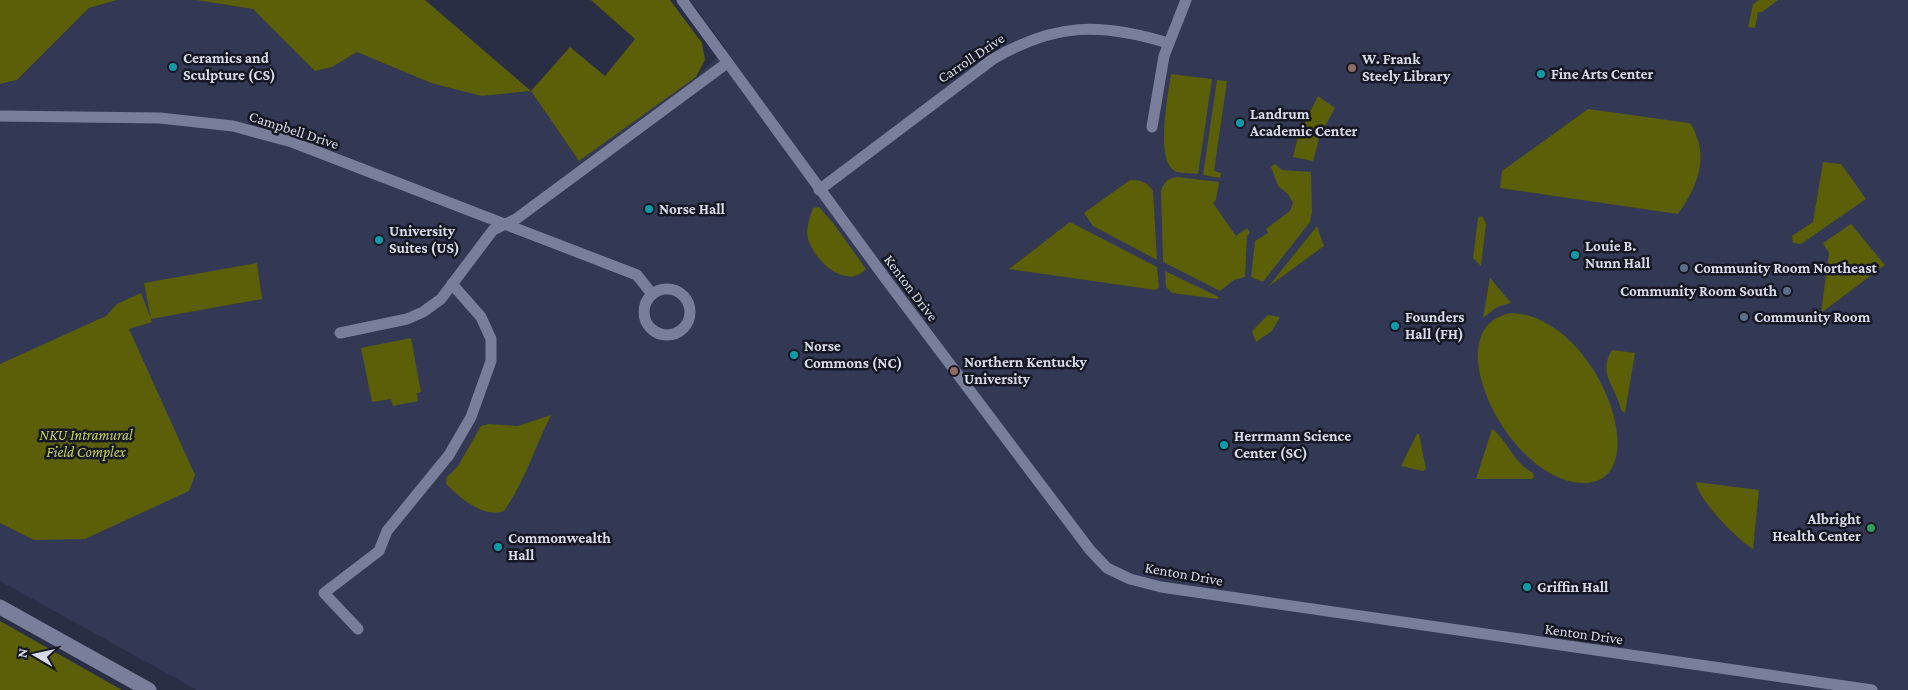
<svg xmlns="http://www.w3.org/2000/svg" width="1908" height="690" font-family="'Crimson Pro',serif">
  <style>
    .built { fill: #333855 }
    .green { fill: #5a5f08 }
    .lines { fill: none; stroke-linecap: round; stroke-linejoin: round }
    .street { stroke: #797f9a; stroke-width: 11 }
    .secondary { stroke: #797f9a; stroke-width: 15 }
    .culture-dot { fill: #0f9aa8; stroke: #151722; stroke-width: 2 }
    .education-dot { fill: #8d6e63; stroke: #151722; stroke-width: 2 }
    .service-dot { fill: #5c6f8a; stroke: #151722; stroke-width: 2 }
    .leisure-dot { fill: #2e9e5b; stroke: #151722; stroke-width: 2 }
    .labels { text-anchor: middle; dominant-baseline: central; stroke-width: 5; stroke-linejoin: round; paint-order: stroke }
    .poi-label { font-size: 15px; font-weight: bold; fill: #d6dae9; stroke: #151722; text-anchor: start }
    .street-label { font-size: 15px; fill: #d6dae9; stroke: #151722 }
    .park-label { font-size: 15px; font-style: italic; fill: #c6d057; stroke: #151722 }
  </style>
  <rect width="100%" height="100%" fill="#2a2e45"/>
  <polygon class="built" points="117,0 196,0 253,9 315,71 332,67 357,52 431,83 482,96 531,91 579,161 696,77 726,49 690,0 1908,0 1908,690 197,690 0,581 0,84 18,80 89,8"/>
  <g class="green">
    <polygon points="0,0 117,0 89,8 17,80 0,84"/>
    <polygon points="196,0 425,0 531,91 570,47 605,76 635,39 591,0 670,0 702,43 705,60 696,77 579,161 531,91 482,96 431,83 357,52 332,67 315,71 253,9"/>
    <polygon points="1759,0 1778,0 1762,12 1758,12 1755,28 1748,27 1753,4"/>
    <path d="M 1171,74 L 1212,79 L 1198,174 C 1191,173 1181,174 1175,171 C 1155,160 1168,95 1171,74 Z"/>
    <polygon points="1217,80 1227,81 1214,171 1221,173 1220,178 1203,175"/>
    <polygon points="1318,96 1335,108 1320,135 1313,161 1293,157 1298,137"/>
    <path d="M 1588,109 L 1689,123 C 1694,127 1695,133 1698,140 C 1706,168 1694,191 1678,214 L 1500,188 L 1502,171 Z"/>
    <polygon points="1823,162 1841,164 1866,199 1801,244 1793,243 1792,236 1813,222"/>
    <polygon points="1275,164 1282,170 1311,172 1312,212 1310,222 1263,282 1251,277 1255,241 1268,233 1266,229 1290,211 1293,203 1288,194 1278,186 1271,167"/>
    <path d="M 1178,177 L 1219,182 L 1216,200 L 1213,203 L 1236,236 L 1247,228 L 1250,233 L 1247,236 L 1245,277 L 1234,280 L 1220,291 L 1163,262 L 1161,191 C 1164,182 1168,178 1178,177 Z"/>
    <path d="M 1130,180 C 1141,180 1147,182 1153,191 L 1157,260 L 1093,226 L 1084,213 Z"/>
    <path d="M 819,207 L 834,224 L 866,269 C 847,290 817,263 809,242 C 805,230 809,219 813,208 Z"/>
    <polygon points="1482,216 1486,223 1481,266 1473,258 1478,218"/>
    <polygon points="1070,222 1157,267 1159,287 1156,290 1009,269"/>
    <polygon points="1851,224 1885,265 1821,313 1829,253 1823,243"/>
    <polygon points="1317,226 1324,246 1268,287"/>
    <polygon points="257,263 262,299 151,319 152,322 129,329 195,475 189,491 85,539 34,540 0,523 0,364 106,316 117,304 141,293 151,319 144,283"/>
    <polygon points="1165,271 1219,297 1218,299 1172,293 1166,287"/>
    <polygon points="1490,278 1511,303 1497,307 1483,318"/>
    <path d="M 1512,313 C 1600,317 1660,488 1580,483 C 1506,478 1433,325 1512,313 Z"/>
    <polygon points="1268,315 1280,317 1272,331 1256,342 1252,331"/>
    <polygon points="411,338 421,392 417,393 418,401 393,406 391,399 372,402 361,348"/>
    <path d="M 1612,350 L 1635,353 L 1625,413 L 1621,410 C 1616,386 1597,374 1612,350 Z"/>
    <path d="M 551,415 C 535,447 525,481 504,511 C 484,519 459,497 446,484 L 447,477 L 458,466 L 481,426 L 489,424 L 518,426 Z"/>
    <path d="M 1492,429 C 1506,438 1513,462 1533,473 L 1534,477 L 1532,479 L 1476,479 Z"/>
    <polygon points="1417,434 1419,434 1426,469 1423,471 1401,466"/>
    <path d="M 1696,482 L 1759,490 L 1753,549 C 1738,541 1697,498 1696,482 Z"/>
    <polygon points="0,621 122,690 0,690"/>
  </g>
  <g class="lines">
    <g class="street">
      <polyline points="682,0 885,278 1090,550 1107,568 1130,579 1161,587 1872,690"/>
      <polyline points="0,116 160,118 233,126 292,142 637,275 652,294"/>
      <polyline points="1152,127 1164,56 1186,0"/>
      <path d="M 819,190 L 993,59 C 1055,23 1100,22 1168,43"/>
      <circle cx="667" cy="312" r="23"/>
      <polyline points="340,333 407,319 423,312 441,299 493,230 516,219 727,63"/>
      <polyline points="358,629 324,593 379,551 387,531 449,455 471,417 491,361 491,339 481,317 452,284"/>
    </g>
    <polyline class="secondary" points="0,607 149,690"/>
  </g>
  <g class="culture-dot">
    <circle cx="173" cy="67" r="5"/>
    <circle cx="1541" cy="74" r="5"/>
    <circle cx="1240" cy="123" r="5"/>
    <circle cx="649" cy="209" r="5"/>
    <circle cx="379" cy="240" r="5"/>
    <circle cx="1575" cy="255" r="5"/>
    <circle cx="1395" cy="326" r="5"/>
    <circle cx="794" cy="355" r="5"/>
    <circle cx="1224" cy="445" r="5"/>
    <circle cx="498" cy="547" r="5"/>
    <circle cx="1527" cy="587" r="5"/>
  </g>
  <g class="education-dot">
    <circle cx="1352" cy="68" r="5"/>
    <circle cx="954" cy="371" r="5"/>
  </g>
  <g class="service-dot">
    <circle cx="1684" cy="268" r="5"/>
    <circle cx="1787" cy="291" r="5"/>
    <circle cx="1744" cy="317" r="5"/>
  </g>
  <circle class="leisure-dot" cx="1871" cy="528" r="5"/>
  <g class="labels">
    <g class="poi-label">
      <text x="183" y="58">Ceramics and<tspan x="183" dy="17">Sculpture (CS)</tspan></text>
      <text x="1362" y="59">W. Frank<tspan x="1362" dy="17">Steely Library</tspan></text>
      <text x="1551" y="74">Fine Arts Center</text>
      <text x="1250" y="114">Landrum<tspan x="1250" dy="17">Academic Center</tspan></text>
      <text x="659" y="209">Norse Hall</text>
      <text x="389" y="231">University<tspan x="389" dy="17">Suites (US)</tspan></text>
      <text x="1585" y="246">Louie B.<tspan x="1585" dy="17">Nunn Hall</tspan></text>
      <text x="1694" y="268">Community Room Northeast</text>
      <text x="1777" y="291" text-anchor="end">Community Room South</text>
      <text x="1405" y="317">Founders<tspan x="1405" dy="17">Hall (FH)</tspan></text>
      <text x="1754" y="317">Community Room</text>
      <text x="804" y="346">Norse<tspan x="804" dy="17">Commons (NC)</tspan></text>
      <text x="964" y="362">Northern Kentucky<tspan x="964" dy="17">University</tspan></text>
      <text x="1234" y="436">Herrmann Science<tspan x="1234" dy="17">Center (SC)</tspan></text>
      <text x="1861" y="519" text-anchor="end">Albright<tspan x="1861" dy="17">Health Center</tspan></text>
      <text x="508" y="538">Commonwealth<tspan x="508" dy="17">Hall</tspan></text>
      <text x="1537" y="587">Griffin Hall</text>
    </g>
    <g class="street-label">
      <text transform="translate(971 58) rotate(-34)">Carroll Drive</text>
      <text transform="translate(294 130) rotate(18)">Campbell Drive</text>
      <text transform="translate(911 288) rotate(53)">Kenton Drive</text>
      <text transform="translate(1184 574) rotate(10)">Kenton Drive</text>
      <text transform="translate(1584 634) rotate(8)">Kenton Drive</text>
    </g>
    <g class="park-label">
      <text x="86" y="435">NKU Intramural<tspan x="86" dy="17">Field Complex</tspan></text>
    </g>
  </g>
  <g transform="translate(35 655) rotate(279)" stroke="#151722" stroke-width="4" paint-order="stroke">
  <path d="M0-4L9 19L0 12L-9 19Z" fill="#d6dae9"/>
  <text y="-8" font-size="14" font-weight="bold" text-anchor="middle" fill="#d6dae9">N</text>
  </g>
</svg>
